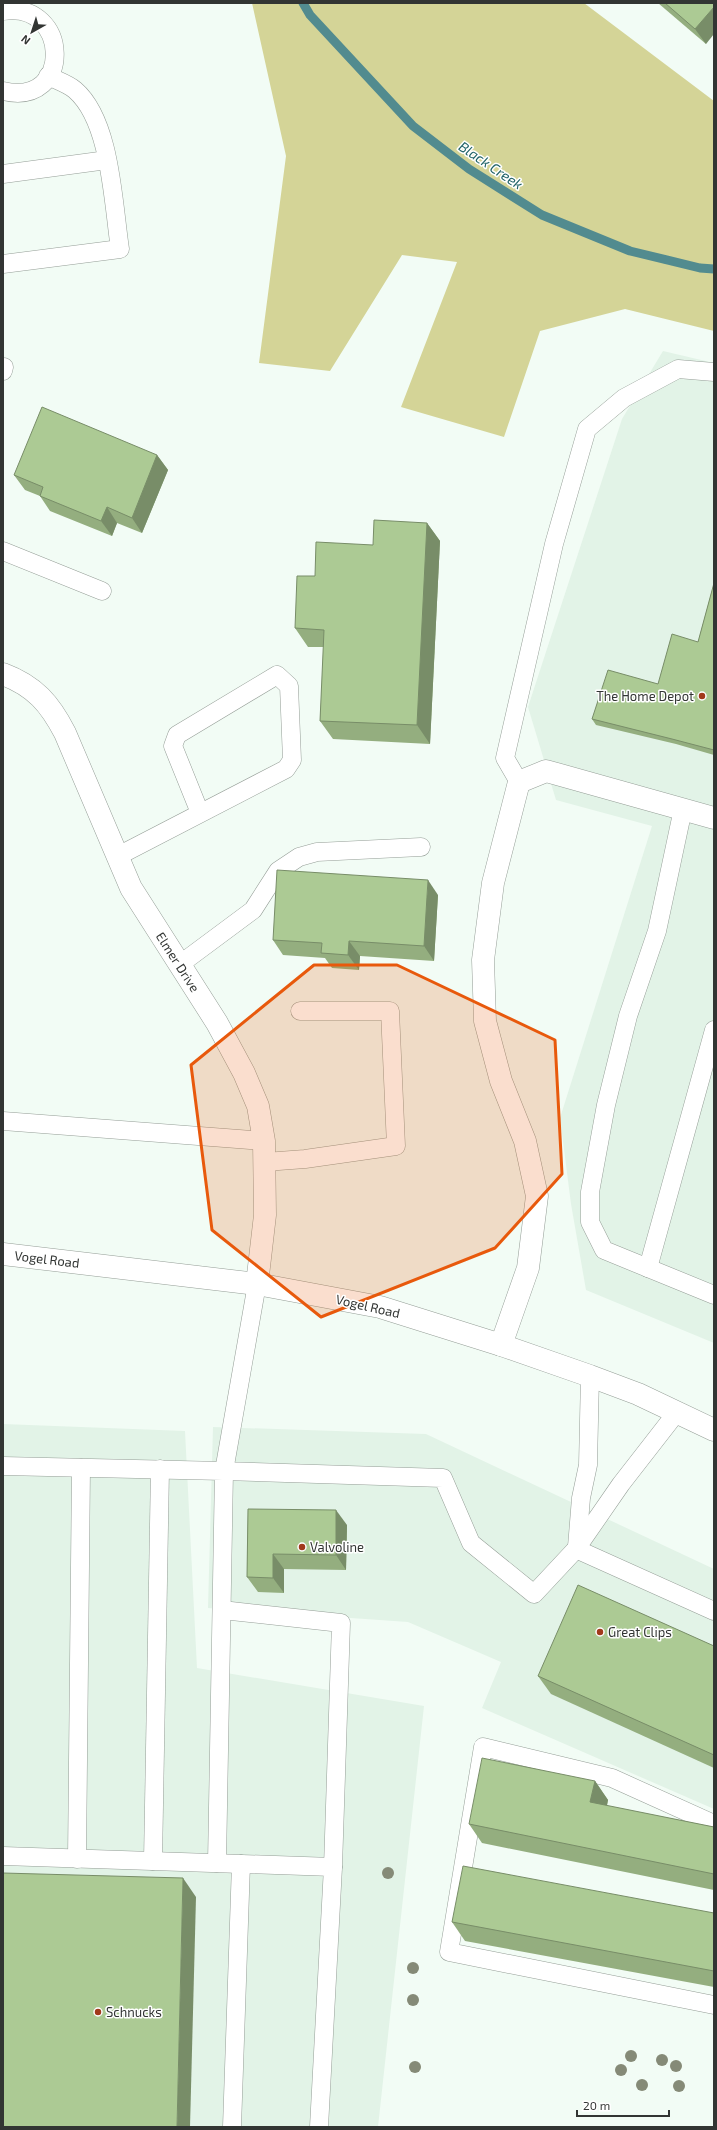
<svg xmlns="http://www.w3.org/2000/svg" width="717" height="2130" font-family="'Exo 2',sans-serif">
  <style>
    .built { fill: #e2f3e7 }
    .green { fill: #d4d497 }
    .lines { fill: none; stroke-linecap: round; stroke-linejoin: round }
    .stream { stroke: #528b8f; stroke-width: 9 }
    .service-casing { stroke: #959e97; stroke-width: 19 }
    .minor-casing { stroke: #959e97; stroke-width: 23 }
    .secondary-casing { stroke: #959e97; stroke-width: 23 }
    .service { stroke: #fff; stroke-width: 18 }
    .minor { stroke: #fff; stroke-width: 22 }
    .secondary { stroke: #fff; stroke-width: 22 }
    .tree { fill: #858a77 }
    .wall { fill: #94ae7f }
    .shaded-wall { fill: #788d68 }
    .building { fill: #acca94; stroke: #788d68 }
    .marked { fill: #e8590c; fill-opacity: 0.2; stroke: #e8590c; stroke-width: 3; stroke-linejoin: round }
    .poi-dot { fill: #a1391b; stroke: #fff; stroke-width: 1.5 }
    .labels { text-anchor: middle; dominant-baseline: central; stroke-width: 3; stroke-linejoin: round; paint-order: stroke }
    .poi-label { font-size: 13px; fill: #323533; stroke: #fff; text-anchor: start }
    .street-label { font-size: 13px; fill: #323533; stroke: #fff }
    .water-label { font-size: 14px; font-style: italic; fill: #1f6267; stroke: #fff }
  </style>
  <rect width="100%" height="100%" fill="#f2fcf5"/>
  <g class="built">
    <polygon points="663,351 714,363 714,1343 586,1290 571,1204 560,1118 652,826 556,800 528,707 622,419"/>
    <polygon points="3,1424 185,1431 197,1668 424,1706 378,2127 3,2127"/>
    <polygon points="213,1427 426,1434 714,1569 714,1809 482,1708 501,1662 408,1622 208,1608"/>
  </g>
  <polygon class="green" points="252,3 584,3 714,101 714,331 625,309 540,331 504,437 401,407 457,262 402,255 330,371 259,363 286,156"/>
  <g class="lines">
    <polyline class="stream" points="303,3 310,15 413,126 469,169 542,215 630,251 700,268 714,269"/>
    <g class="service-casing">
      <g id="service">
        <path d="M 3,11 C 70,0 74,108 3,91"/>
        <polyline points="3,174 107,160"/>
        <path d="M 3,264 L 120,249 C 113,203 111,121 75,90 C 68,84 56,80 48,76"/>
        <polyline points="3,371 4,367"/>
        <polyline points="3,551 102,591"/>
        <polyline points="519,782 505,758 554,544 587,429 624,398 678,369 714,372"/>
        <polyline points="683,809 657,931 628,1016 606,1105 590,1192 590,1222 604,1250 714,1295"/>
        <polyline points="118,856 286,769 292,760 289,686 277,675 177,735 173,746 200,813"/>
        <polyline points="179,965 253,910 278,871 299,857 317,852 421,847"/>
        <polyline points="3,1121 264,1141"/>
        <polyline points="265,1162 305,1159 396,1146 390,1011 300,1011"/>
        <polyline points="648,1268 714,1030"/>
        <polyline points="257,1284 224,1471 443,1478 471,1543 534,1594 576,1549 621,1484 677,1412"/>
        <polyline points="3,1466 224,1471 217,1863"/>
        <polyline points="577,1547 581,1498 588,1465 590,1376"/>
        <polyline points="576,1549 714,1611"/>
        <polyline points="222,1610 341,1623 333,1867"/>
        <polyline points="714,1824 612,1778 483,1747 449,1952 714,2005"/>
        <polyline points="3,1856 333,1867 319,2127"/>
        <polyline points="77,1859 81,1468"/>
        <polyline points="153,1861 160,1469"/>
        <polyline points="232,2127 241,1864"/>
      </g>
    </g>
    <g class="minor-casing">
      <g id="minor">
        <path d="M 3,674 C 35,686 50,704 65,733 L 131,888 L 217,1023 L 244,1073 L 258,1106 L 264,1141 L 265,1215 L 257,1284"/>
        <polyline points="501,1345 528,1268 537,1196 525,1141 501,1081 485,1021 483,960 493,883 519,782 546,771 714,818"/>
      </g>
    </g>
    <g class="secondary-casing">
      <polyline id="secondary" points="3,1254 257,1284 380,1307 501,1345 590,1376 638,1394 714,1430"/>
    </g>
    <use href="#service" class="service"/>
    <use href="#minor" class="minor"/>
    <use href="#secondary" class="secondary"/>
  </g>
  <g class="tree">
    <circle cx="388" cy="1873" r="6"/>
    <circle cx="413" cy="1968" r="6"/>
    <circle cx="413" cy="2000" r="6"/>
    <circle cx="631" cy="2056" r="6"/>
    <circle cx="662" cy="2060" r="6"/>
    <circle cx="676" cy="2066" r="6"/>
    <circle cx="415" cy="2067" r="6"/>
    <circle cx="621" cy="2070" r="6"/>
    <circle cx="642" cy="2085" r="6"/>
    <circle cx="679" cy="2086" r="6"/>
  </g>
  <g class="wall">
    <polygon points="658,3 714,3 706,44"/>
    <polygon points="157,455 168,470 142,533 117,523 112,536 50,511 40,496 25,490 14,475"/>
    <polygon points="427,523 440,541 430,744 333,739 320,721 324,647 308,647 295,628 315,576 373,545"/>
    <polygon points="714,583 714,755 676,744 596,725 592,719 658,684 698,642"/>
    <polygon points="438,895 434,961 360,956 359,970 332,968 325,958 283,955 273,940"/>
    <polygon points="248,1509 347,1525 346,1570 284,1569 284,1593 258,1592 247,1577"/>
    <polygon points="714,1646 714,1768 551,1694 538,1676"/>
    <polygon points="595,1781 608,1800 607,1806 714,1827 714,1890 482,1843 469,1824"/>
    <polygon points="714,1913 714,1987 465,1941 452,1922"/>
  </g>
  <g class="shaded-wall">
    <polygon points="714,7 714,34 706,44 695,29"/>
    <polygon points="157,455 168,470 142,533 132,518"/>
    <polygon points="107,507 117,523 112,536 101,521"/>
    <polygon points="427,523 440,541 430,744 417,725"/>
    <polygon points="428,880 438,895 434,961 424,946"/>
    <polygon points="349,941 360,956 359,970 348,955"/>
    <polygon points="336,1510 347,1525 346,1570 336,1555"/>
    <polygon points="273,1554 284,1569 284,1593 273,1578"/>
    <polygon points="595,1781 608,1800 603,1821 590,1802"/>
    <polygon points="183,1878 196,1897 190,2127 177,2127"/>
  </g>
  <g class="building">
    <polygon points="665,3 714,3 714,7 695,29"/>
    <polygon points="42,407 157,455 132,518 107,507 101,521 40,496 43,487 14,475"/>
    <polygon points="374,520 427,523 417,725 320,721 324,630 295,628 297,576 315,576 316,542 373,545"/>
    <polygon points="714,583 714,750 672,739 592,719 608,670 658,684 672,634 698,642"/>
    <polygon points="277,870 428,880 424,946 349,941 348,955 321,953 322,943 273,940"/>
    <polygon points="248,1509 336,1510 336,1555 273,1554 273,1578 247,1577"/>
    <polygon points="578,1585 714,1646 714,1755 538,1676"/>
    <polygon points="482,1758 595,1781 590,1802 714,1827 714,1874 469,1824"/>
    <polygon points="463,1866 714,1913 714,1971 452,1922"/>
    <polygon points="3,1873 183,1878 177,2127 3,2127"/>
  </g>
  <path class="marked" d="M 314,965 L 397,965 L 555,1040 L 562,1174 L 495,1248 L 321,1317 L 212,1230 L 191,1065 Z"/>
  <g class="poi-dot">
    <circle cx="702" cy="696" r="4"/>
    <circle cx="302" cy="1547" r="4"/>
    <circle cx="600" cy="1632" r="4"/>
    <circle cx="98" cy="2012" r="4"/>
  </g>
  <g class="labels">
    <g class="poi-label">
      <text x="694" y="696" text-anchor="end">The Home Depot</text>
      <text x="310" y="1547">Valvoline</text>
      <text x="608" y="1632">Great Clips</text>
      <text x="106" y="2012">Schnucks</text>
    </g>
    <g class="street-label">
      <text transform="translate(178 962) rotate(57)">Elmer Drive</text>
      <text transform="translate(47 1259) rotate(7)">Vogel Road</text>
      <text transform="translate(368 1306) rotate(13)">Vogel Road</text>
    </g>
    <g class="water-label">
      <text transform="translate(491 165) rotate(34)">Black Creek</text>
    </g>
  </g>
  <rect width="717" height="2130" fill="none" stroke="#323533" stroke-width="8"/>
  <g transform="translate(32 32) rotate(219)" stroke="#ffffff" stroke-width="3" paint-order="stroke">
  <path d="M0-3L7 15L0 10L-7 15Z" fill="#323533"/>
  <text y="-6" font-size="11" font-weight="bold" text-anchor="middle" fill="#323533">N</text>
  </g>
  <path d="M577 2110v6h92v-6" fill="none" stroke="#323533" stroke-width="2"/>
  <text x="583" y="2110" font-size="12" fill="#323533" stroke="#ffffff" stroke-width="3" paint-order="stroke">20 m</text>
</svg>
